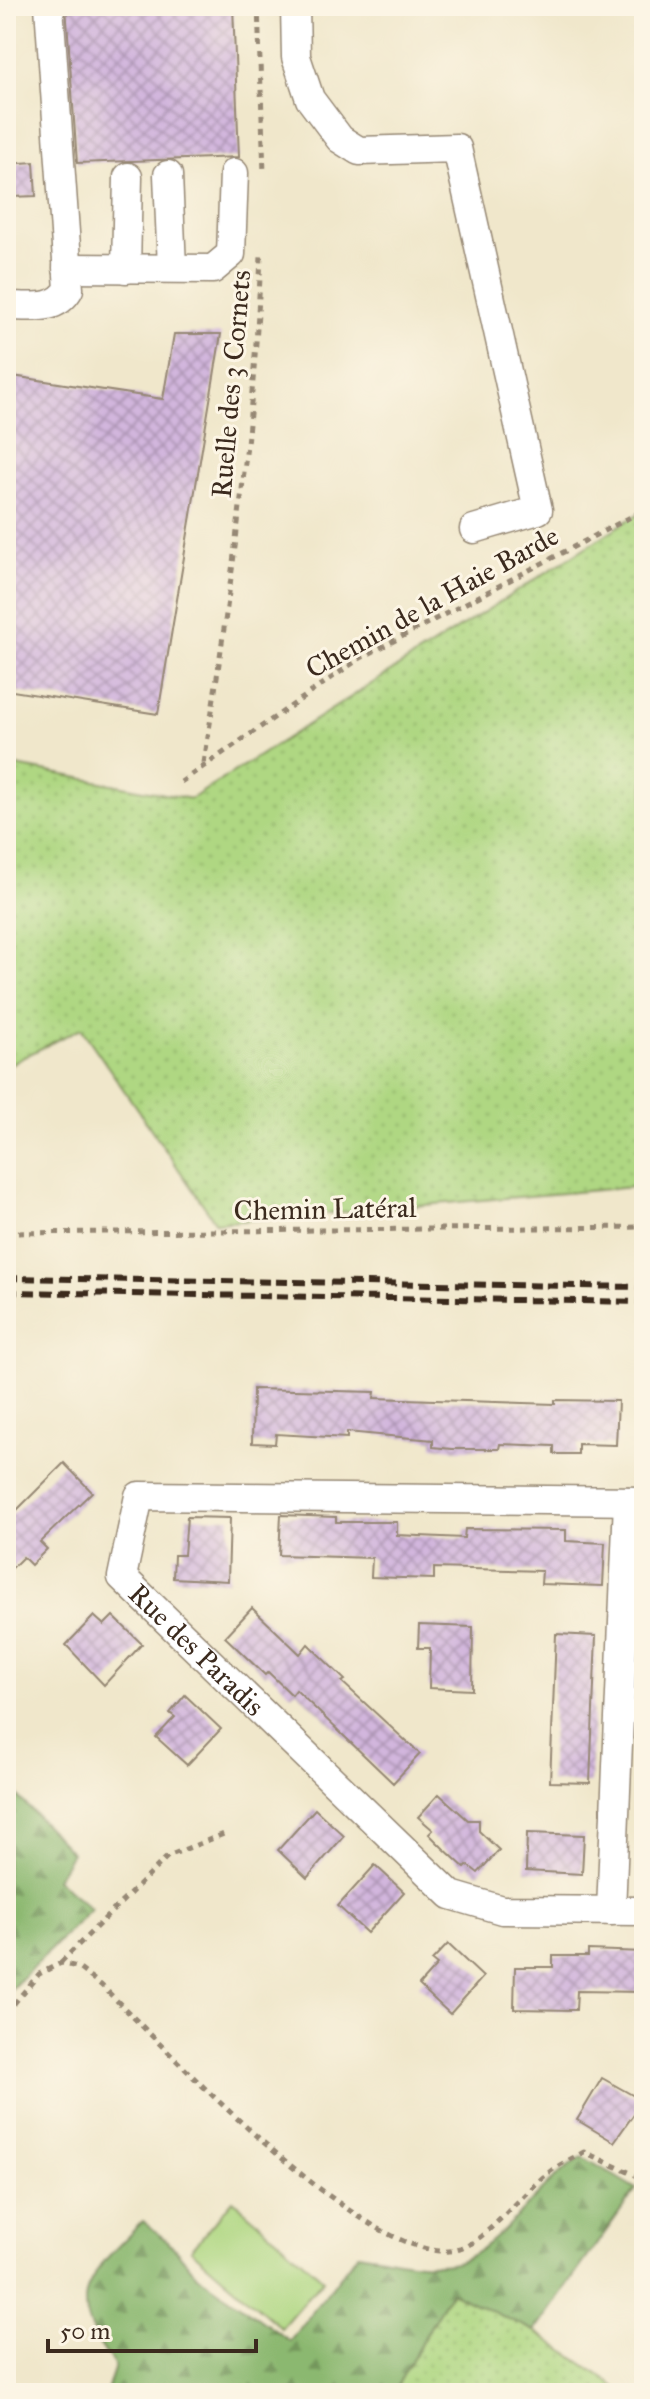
<svg xmlns="http://www.w3.org/2000/svg" width="650" height="2399" font-family="'IM FELL Great Primer',serif">
  <style>
    .green { fill: url(#green-dots); stroke: #758050; stroke-width: 2 }
    .forest { fill: url(#forest-firs); stroke: #637147; stroke-width: 2 }
    .pitch { fill: #afd782; stroke: #758050; stroke-width: 2 }
    .building { fill: url(#building-cross-hatch) }
    .lines { fill: none; stroke-linecap: round; stroke-linejoin: round }
    .minor-casing { stroke: #968874; stroke-width: 31 }
    .path { stroke: #968874; stroke-width: 5; stroke-dasharray: 6 6; stroke-linecap: butt }
    .minor { stroke: #fff; stroke-width: 28 }
    .rail { stroke: #3b2a1e; stroke-width: 6; stroke-dasharray: 12 6; stroke-linecap: butt }
    .labels { text-anchor: middle; dominant-baseline: central; stroke-width: 6; stroke-linejoin: round; paint-order: stroke }
    .street-label { font-size: 28px; fill: #3b2a1e; stroke: #fcf5e5 }
  </style>
  <defs>
    <pattern id="green-dots" width="8" height="8" patternUnits="userSpaceOnUse" patternTransform="scale(2)"><rect width="8" height="8" fill="#afd782"/><path d="M2 2h.1M6 6h.1" fill="none" stroke="#97b970" stroke-width="1.8" stroke-linecap="round"/></pattern>
    <pattern id="forest-firs" width="22" height="20" patternUnits="userSpaceOnUse" patternTransform="scale(2)"><rect width="22" height="20" fill="#8bb870"/><path d="M5 1l3.5 6h-7zM16 11l3.5 6h-7z" fill="#73965b"/></pattern>
    <pattern id="building-cross-hatch" width="8" height="8" patternUnits="userSpaceOnUse" patternTransform="scale(2)"><rect width="8" height="8" fill="#d2b6dd"/><path d="M0 0l8 8M0 8l8-8" fill="none" stroke="#ac94b3"/></pattern>
  </defs>
  <rect width="100%" height="100%" fill="#fcf5e5"/>
  <filter id="ink" filterUnits="userSpaceOnUse"><feTurbulence type="fractalNoise" baseFrequency=".0125" numOctaves="2"/><feDisplacementMap in="SourceGraphic" scale="16" xChannelSelector="R" yChannelSelector="G"/><feConvolveMatrix kernelMatrix="1 2 1 2 8 2 1 2 1" color-interpolation-filters="sRGB"/></filter>
  <filter id="wash" filterUnits="userSpaceOnUse"><feTurbulence type="fractalNoise" baseFrequency=".006" numOctaves="4" result="noise"/><feDisplacementMap in="SourceGraphic" scale="32" xChannelSelector="R" yChannelSelector="G"/><feGaussianBlur stdDeviation="1.8" result="paint"/><feColorMatrix in="noise" values="0 0 0 0 0 0 0 0 0 0 0 0 0 0 0 0 0 1.4 0 .05"/><feComposite in="paint" operator="in"/></filter>
  <g filter="url(#wash)">
    <rect width="100%" height="100%" fill="#f0e7cb"/>
    <g class="green">
      <polygon points="644,510 644,1186 216,1223 81,1028 6,1066 6,764 191,799"/>
      <polygon points="450,2292 535,2331 625,2393 393,2393"/>
    </g>
    <g class="forest">
      <polygon points="6,1784 72,1853 56,1879 91,1909 6,1994"/>
      <path d="M 583,2157 L 636,2189 L 535,2331 L 450,2292 L 393,2393 L 106,2393 L 115,2366 C 59,2295 89,2276 143,2221 L 168,2241 L 197,2275 L 290,2341 L 358,2253 C 387,2257 422,2267 450,2263 C 495,2257 538,2181 583,2157 Z"/>
    </g>
    <polygon class="pitch" points="233,2200 323,2279 281,2328 191,2250"/>
    <g id="blocks">
      <g class="building">
        <polygon points="66,6 233,6 239,157 77,163"/>
        <polygon points="34,162 36,196 11,197 11,193 6,193 6,164"/>
        <polygon points="174,334 221,334 158,714 6,690 6,375 163,399"/>
        <polygon points="253,1389 375,1392 374,1398 555,1404 555,1400 618,1401 616,1445 578,1444 578,1454 554,1454 554,1446 500,1444 499,1449 452,1449 433,1447 433,1440 347,1432 347,1438 276,1434 275,1444 252,1443"/>
        <polygon points="64,1463 92,1492 40,1542 47,1549 31,1565 23,1557 6,1574 6,1521"/>
        <polygon points="281,1515 336,1517 336,1522 397,1522 397,1535 464,1538 465,1529 566,1530 566,1541 605,1543 603,1586 541,1584 542,1571 434,1568 434,1579 371,1577 372,1558 279,1555"/>
        <polygon points="187,1517 230,1518 228,1581 173,1578 174,1555 184,1555"/>
        <polygon points="252,1608 300,1654 308,1644 345,1680 342,1682 420,1754 393,1783 296,1690 292,1695 268,1672 265,1675 225,1637"/>
        <polygon points="94,1616 104,1625 113,1616 142,1644 104,1685 66,1645"/>
        <polygon points="419,1625 473,1627 472,1690 429,1688 430,1648 418,1648"/>
        <polygon points="556,1634 596,1636 590,1783 550,1782"/>
        <polygon points="185,1695 221,1729 187,1765 156,1737 175,1717 170,1713"/>
        <polygon points="439,1794 468,1820 479,1820 479,1831 499,1850 478,1873 468,1865 465,1868 442,1847 429,1834 433,1830 418,1817"/>
        <polygon points="315,1809 344,1836 307,1878 278,1850"/>
        <polygon points="527,1833 584,1835 582,1874 526,1871"/>
        <polygon points="375,1865 404,1892 367,1933 338,1906"/>
        <polygon points="448,1944 483,1977 450,2014 419,1985 437,1965 432,1961"/>
        <polygon points="588,1950 644,1952 643,1992 577,1991 576,2010 514,2009 515,1967 553,1967 553,1956 588,1956"/>
        <polygon points="602,2078 643,2101 614,2142 577,2120"/>
      </g>
    </g>
  </g>
  <g filter="url(#ink)">
    <use href="#blocks" fill-opacity="0" stroke="#968874" stroke-width="2"/>
    <g class="lines">
      <g class="minor-casing">
        <g id="minor">
          <polyline points="295,6 296,57 310,99 340,139 359,151 457,148 538,510 474,529"/>
          <polyline points="168,175 172,268"/>
          <polyline points="67,268 213,269 231,254 234,173"/>
          <polyline points="126,269 128,177"/>
          <path d="M 6,306 C 29,306 56,312 69,289 L 49,6"/>
          <path id="s1" d="M 644,1501 L 139,1496 L 122,1577 L 451,1895 L 502,1910 L 644,1911"/>
          <polyline points="611,1911 628,1501"/>
        </g>
      </g>
      <g class="path">
        <polyline points="258,6 264,173"/>
        <path d="M 204,763 C 230,594 254,426 261,255"/>
        <polyline points="181,782 359,659 644,510"/>
        <polyline points="6,1233 644,1227"/>
        <polyline points="61,1962 168,1856 224,1834"/>
        <path d="M 6,2013 L 39,1974 L 61,1963 L 77,1967 L 101,1985 C 161,2043 375,2276 460,2249 C 486,2240 524,2192 547,2174 C 558,2165 571,2159 584,2152 L 644,2179"/>
      </g>
      <use href="#minor" class="minor"/>
      <g class="rail">
        <polyline points="6,1278 644,1287"/>
        <polyline points="6,1292 644,1302"/>
      </g>
    </g>
  </g>
  <g class="labels">
    <g class="street-label">
      <text transform="translate(231 384) rotate(-85)">Ruelle des 3 Cornets</text>
      <text transform="translate(432 602) rotate(-29)">Chemin de la Haie Barde</text>
      <text transform="translate(325 1209) rotate(-1)">Chemin Latéral</text>
      <text stroke="none"><textPath href="#s1" startOffset="692">Rue des Paradis</textPath></text>
    </g>
  </g>
  <rect width="650" height="2399" fill="none" stroke="#fcf5e5" stroke-width="32"/>
  <path d="M48 2339v12h208v-12" fill="none" stroke="#3b2a1e" stroke-width="4"/>
  <text x="60" y="2339" font-size="24" fill="#3b2a1e" stroke="#fcf5e5" stroke-width="6" paint-order="stroke">50 m</text>
</svg>
